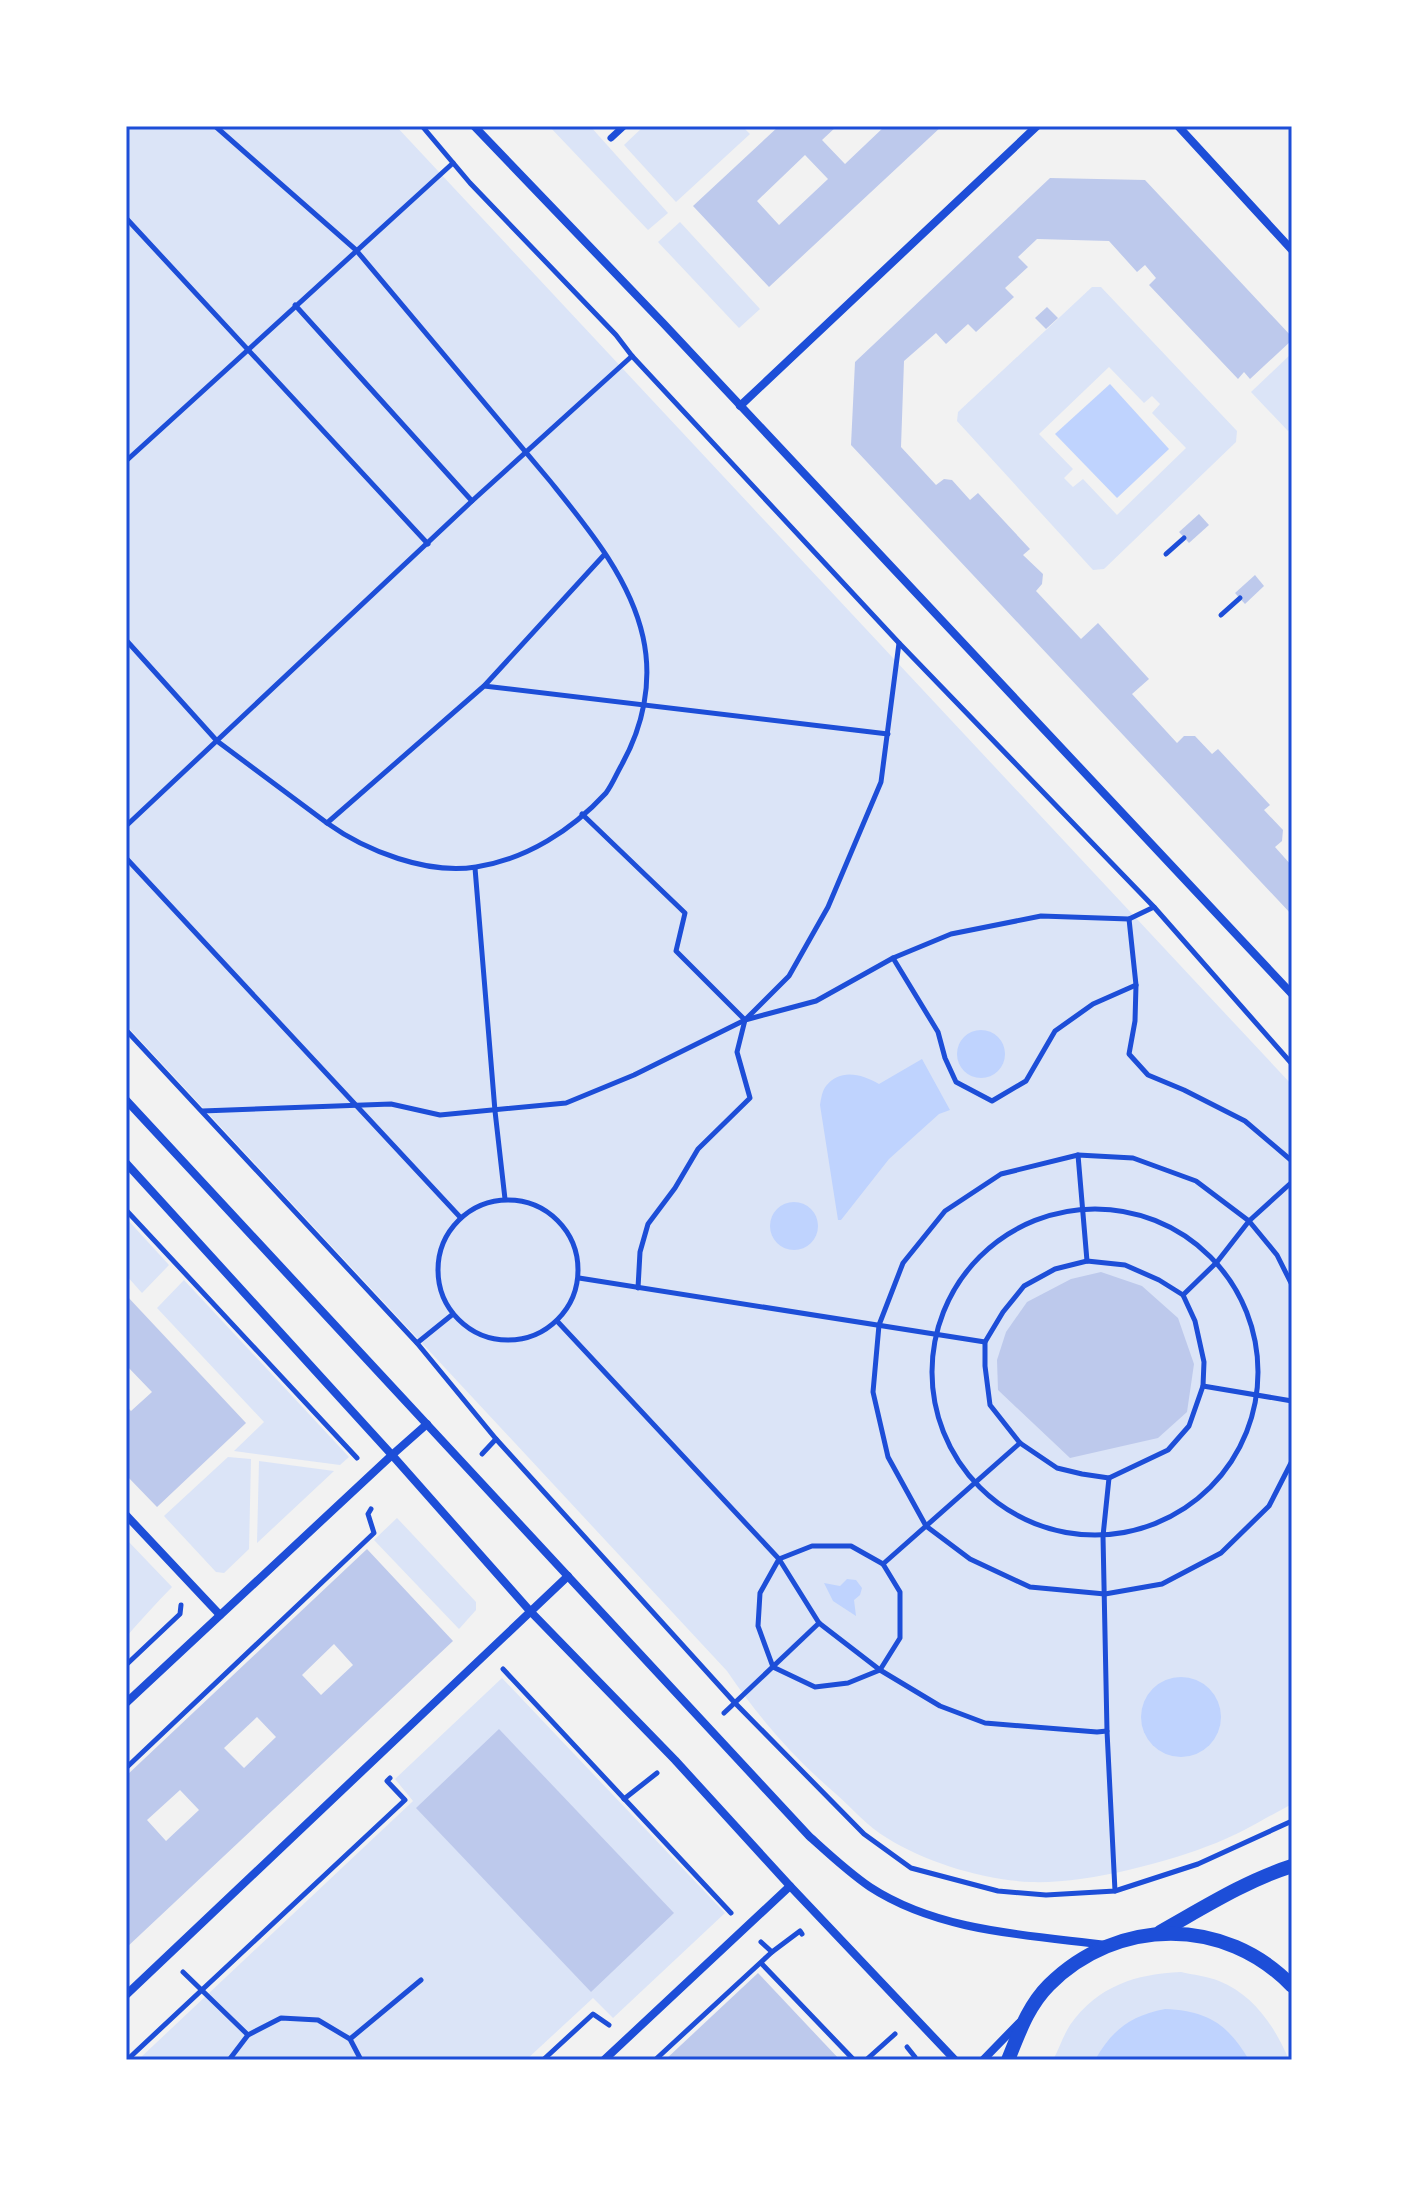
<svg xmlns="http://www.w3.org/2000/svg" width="1418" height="2186" font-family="'PT Sans Narrow',sans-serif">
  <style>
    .green { fill: #dbe4f7; fill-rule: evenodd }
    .water { fill: #bfd3fe }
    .building { fill: #bdc9ec; fill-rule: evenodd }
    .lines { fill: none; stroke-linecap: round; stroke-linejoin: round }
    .path { stroke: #1d4ed8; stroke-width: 5 }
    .pedestrian { stroke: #1d4ed8; stroke-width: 7 }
    .minor { stroke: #1d4ed8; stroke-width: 8 }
    .tertiary { stroke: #1d4ed8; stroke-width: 14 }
    .neatline { fill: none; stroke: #1d4ed8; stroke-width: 3 }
  </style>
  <rect width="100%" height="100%" fill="#f2f2f2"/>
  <g class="green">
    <path d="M 126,126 L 396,126 L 1292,1085 L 1292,1804 C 1267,1817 1242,1833 1216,1843 C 1166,1863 1085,1884 1031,1882 C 984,1880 927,1863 887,1838 C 868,1827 852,1808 836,1794 C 794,1758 758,1717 727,1671 L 126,1025 Z"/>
    <polygon points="549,126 590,126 668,213 648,230"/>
    <polygon points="644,126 742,126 750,134 676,202 624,145"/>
    <polygon points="680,222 760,309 739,328 658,242"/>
    <path d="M 1092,287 L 1101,287 L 1237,431 L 1236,442 L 1104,569 L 1093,570 L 957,421 L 958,412 ZM 1109,367 L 1144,403 L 1152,396 L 1160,404 L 1152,413 L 1186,448 L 1117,515 L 1083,479 L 1073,487 L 1064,478 L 1073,469 L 1039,434 Z"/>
    <polygon points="1292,353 1292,427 1288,431 1251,392"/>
    <polygon points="126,1218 169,1265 142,1293 126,1275"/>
    <polygon points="184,1280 349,1457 340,1465 234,1451 264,1422 157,1308"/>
    <polygon points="228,1457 251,1459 249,1549 224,1573 216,1572 164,1516"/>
    <polygon points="259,1461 334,1471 257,1543"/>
    <polygon points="397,1518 476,1602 476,1610 459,1629 374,1540"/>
    <path d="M 126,1539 L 172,1587 C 156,1603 141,1620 126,1637 Z"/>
    <polygon points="502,1678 725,1913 613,2018 593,1998 526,2060 138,2060 413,1801 395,1779"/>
    <path d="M 1181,1972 C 1193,1975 1207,1976 1219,1981 C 1254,1995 1275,2027 1289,2060 L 1053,2060 C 1059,2049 1063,2036 1070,2025 C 1098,1986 1135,1974 1181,1972 Z"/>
  </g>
  <g class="water">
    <polygon points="1110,384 1169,449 1117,498 1055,434"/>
    <circle cx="981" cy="1054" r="24"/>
    <path d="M 922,1059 L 950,1110 L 939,1114 L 889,1159 L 841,1220 L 838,1220 L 820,1105 C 821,1099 822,1091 826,1086 C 840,1068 862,1074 879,1084 Z"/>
    <circle cx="794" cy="1226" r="24"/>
    <polygon points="847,1579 856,1580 862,1588 860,1595 854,1600 856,1616 833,1601 824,1583 840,1586"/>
    <circle cx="1181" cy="1717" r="40"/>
    <path d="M 1165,2009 C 1207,2011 1227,2023 1249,2060 L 1095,2060 C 1112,2030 1130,2016 1165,2009 Z"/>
  </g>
  <g class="building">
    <path d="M 779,126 L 837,126 L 822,140 L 845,164 L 885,126 L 942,126 L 769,287 L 693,206 ZM 805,155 L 828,179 L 779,225 L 757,201 Z"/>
    <polygon points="1050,178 1145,180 1292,337 1292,340 1250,379 1244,372 1238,379 1149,285 1156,278 1145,265 1137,272 1109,241 1037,239 1018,257 1028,267 1005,288 1014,297 976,332 968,324 946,344 936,333 904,361 901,447 936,485 944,479 952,480 970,500 978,493 1030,549 1023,555 1043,574 1042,584 1036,591 1081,639 1098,623 1149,679 1132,694 1177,743 1184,736 1195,736 1212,754 1218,749 1270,805 1264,810 1283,830 1282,841 1275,847 1292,866 1292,915 851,445 855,362"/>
    <polygon points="1047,307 1058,318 1046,329 1035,318"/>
    <polygon points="1199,514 1209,525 1189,543 1179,532"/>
    <polygon points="1255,575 1264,586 1245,604 1235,593"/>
    <polygon points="1101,1272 1142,1286 1178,1318 1194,1364 1187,1412 1158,1438 1070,1458 998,1390 997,1360 1006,1332 1027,1302 1071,1279"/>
    <polygon points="126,1295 246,1423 157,1507 126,1475 126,1406 131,1411 152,1392 126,1365"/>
    <path d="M 367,1549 L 453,1641 L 126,1948 L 126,1776 ZM 334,1644 L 353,1665 L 321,1695 L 302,1675 ZM 257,1717 L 276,1737 L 244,1768 L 224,1748 ZM 180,1790 L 199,1810 L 166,1841 L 147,1820 Z"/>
    <polygon points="499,1729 674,1913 591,1992 416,1808"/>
    <polygon points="758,1973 840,2060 665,2060"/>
  </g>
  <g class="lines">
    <g class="path">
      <path d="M 215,126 L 356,250 L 550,481 C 587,527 630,578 643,637 C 653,682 643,727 621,766 C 616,775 612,785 606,793 C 572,830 527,859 476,867 C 428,875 366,851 327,823"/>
      <polyline points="422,126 470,183 616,335 632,356 899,643 1154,907 1292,1064"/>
      <polyline points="126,218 428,544"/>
      <polyline points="295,305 472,501"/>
      <polyline points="126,461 453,163"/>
      <polyline points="1166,554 1184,538"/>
      <polyline points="1221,615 1240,598"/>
      <polyline points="126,640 217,741 327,823 484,686 888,734"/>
      <polyline points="485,685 604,555"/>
      <polyline points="582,814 685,913 676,951 745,1020"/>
      <polyline points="126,826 472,501 632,356"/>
      <polyline points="126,858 460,1217"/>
      <polyline points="475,868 495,1111 505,1199"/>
      <polyline points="1129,919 1136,985 1135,1021 1129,1054 1148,1075 1184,1090 1245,1121 1292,1161"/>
      <polyline points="893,958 938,1032 945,1058 956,1082 992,1101 1026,1081 1055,1031 1093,1004 1136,985"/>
      <polyline points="126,1030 417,1343 496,1439 735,1703 864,1834 911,1868 998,1891 1046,1895 1115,1891 1107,1731 1103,1536 1109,1478"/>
      <polyline points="202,1111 391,1104 440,1115 566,1103 634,1075 745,1020 816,1001 893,958 951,934 1041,916 1129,919 1154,907"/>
      <polyline points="1078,1155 1087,1261"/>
      <circle cx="508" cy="1270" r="70"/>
      <circle cx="1095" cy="1372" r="163"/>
      <polyline points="126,1210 357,1458"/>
      <polygon points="1087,1261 1125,1265 1159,1280 1183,1295 1195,1321 1204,1362 1203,1386 1189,1426 1168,1450 1109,1478 1082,1474 1057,1468 1020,1443 990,1405 985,1366 985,1342 1003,1312 1024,1286 1055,1269"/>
      <polyline points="579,1278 985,1342"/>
      <polyline points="1292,1285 1277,1255 1249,1221 1196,1181 1133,1158 1078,1155 1001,1174 945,1211 903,1263 879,1325 873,1392 888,1457 926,1526 970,1559 1030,1587 1105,1594 1162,1584 1221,1553 1269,1506 1292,1461"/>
      <polyline points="638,1288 640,1252 648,1224 675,1188 698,1149 750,1098 737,1052 745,1020 789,976 828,907 881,782 899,643"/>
      <polyline points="1183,1295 1217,1262 1249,1221 1292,1182"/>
      <polyline points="557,1321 779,1559 819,1623 880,1670 940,1706 985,1723 1097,1732 1107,1731"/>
      <polyline points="417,1343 453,1314"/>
      <polyline points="1203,1386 1292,1401"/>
      <polyline points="482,1454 496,1439"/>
      <polygon points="812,1546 851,1546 883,1564 900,1592 900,1638 880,1670 848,1683 815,1687 773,1667 758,1626 760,1593 779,1559"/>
      <polyline points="883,1564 1020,1443"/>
      <polyline points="126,1665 180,1614 181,1605"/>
      <polyline points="503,1669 731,1913"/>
      <polyline points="724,1713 819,1623"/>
      <polyline points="126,1768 374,1533 368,1514 371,1509"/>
      <polyline points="624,1799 657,1773"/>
      <polyline points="1115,1891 1198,1864 1292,1821"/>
      <polyline points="761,1942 772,1952 800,1931 802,1934"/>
      <polyline points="761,1963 854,2060"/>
      <polyline points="183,1972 248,2035"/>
      <polyline points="350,2039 421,1980"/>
      <polyline points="907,2047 915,2057 916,2060"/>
      <polyline points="127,2060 405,1800 387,1781 390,1778"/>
      <polyline points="229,2060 248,2035 281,2018 318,2020 350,2039 361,2060"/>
      <polyline points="543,2060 593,2014 609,2025"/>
      <polyline points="655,2060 772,1952"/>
      <polyline points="866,2060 895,2034"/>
    </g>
    <polyline class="pedestrian" points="611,138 624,126"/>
    <g class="minor">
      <polyline points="474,126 663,323 1292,994"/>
      <polyline points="1178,126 1292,250"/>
      <polyline points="740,406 1037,126"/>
      <path d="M 126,1100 L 809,1836 C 829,1854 848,1872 870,1887 C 939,1932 1028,1935 1107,1945"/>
      <polyline points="126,1163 392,1455 530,1611 675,1760 790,1886 955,2060"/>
      <polyline points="126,1515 220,1615"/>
      <polyline points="126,1703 392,1455 427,1424"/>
      <polyline points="126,1995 568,1576"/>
      <polyline points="604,2060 790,1886"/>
      <polyline points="983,2060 1019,2023"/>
    </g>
    <g class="tertiary">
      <path d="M 1160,1932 C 1203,1908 1245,1881 1292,1866"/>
      <path d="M 1008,2060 C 1019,2033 1028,2006 1049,1985 C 1117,1917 1225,1916 1292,1986"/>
    </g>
  </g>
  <rect width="1418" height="2186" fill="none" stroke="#ffffff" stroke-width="256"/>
  <rect x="128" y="128" width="1162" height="1930" class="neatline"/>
</svg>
